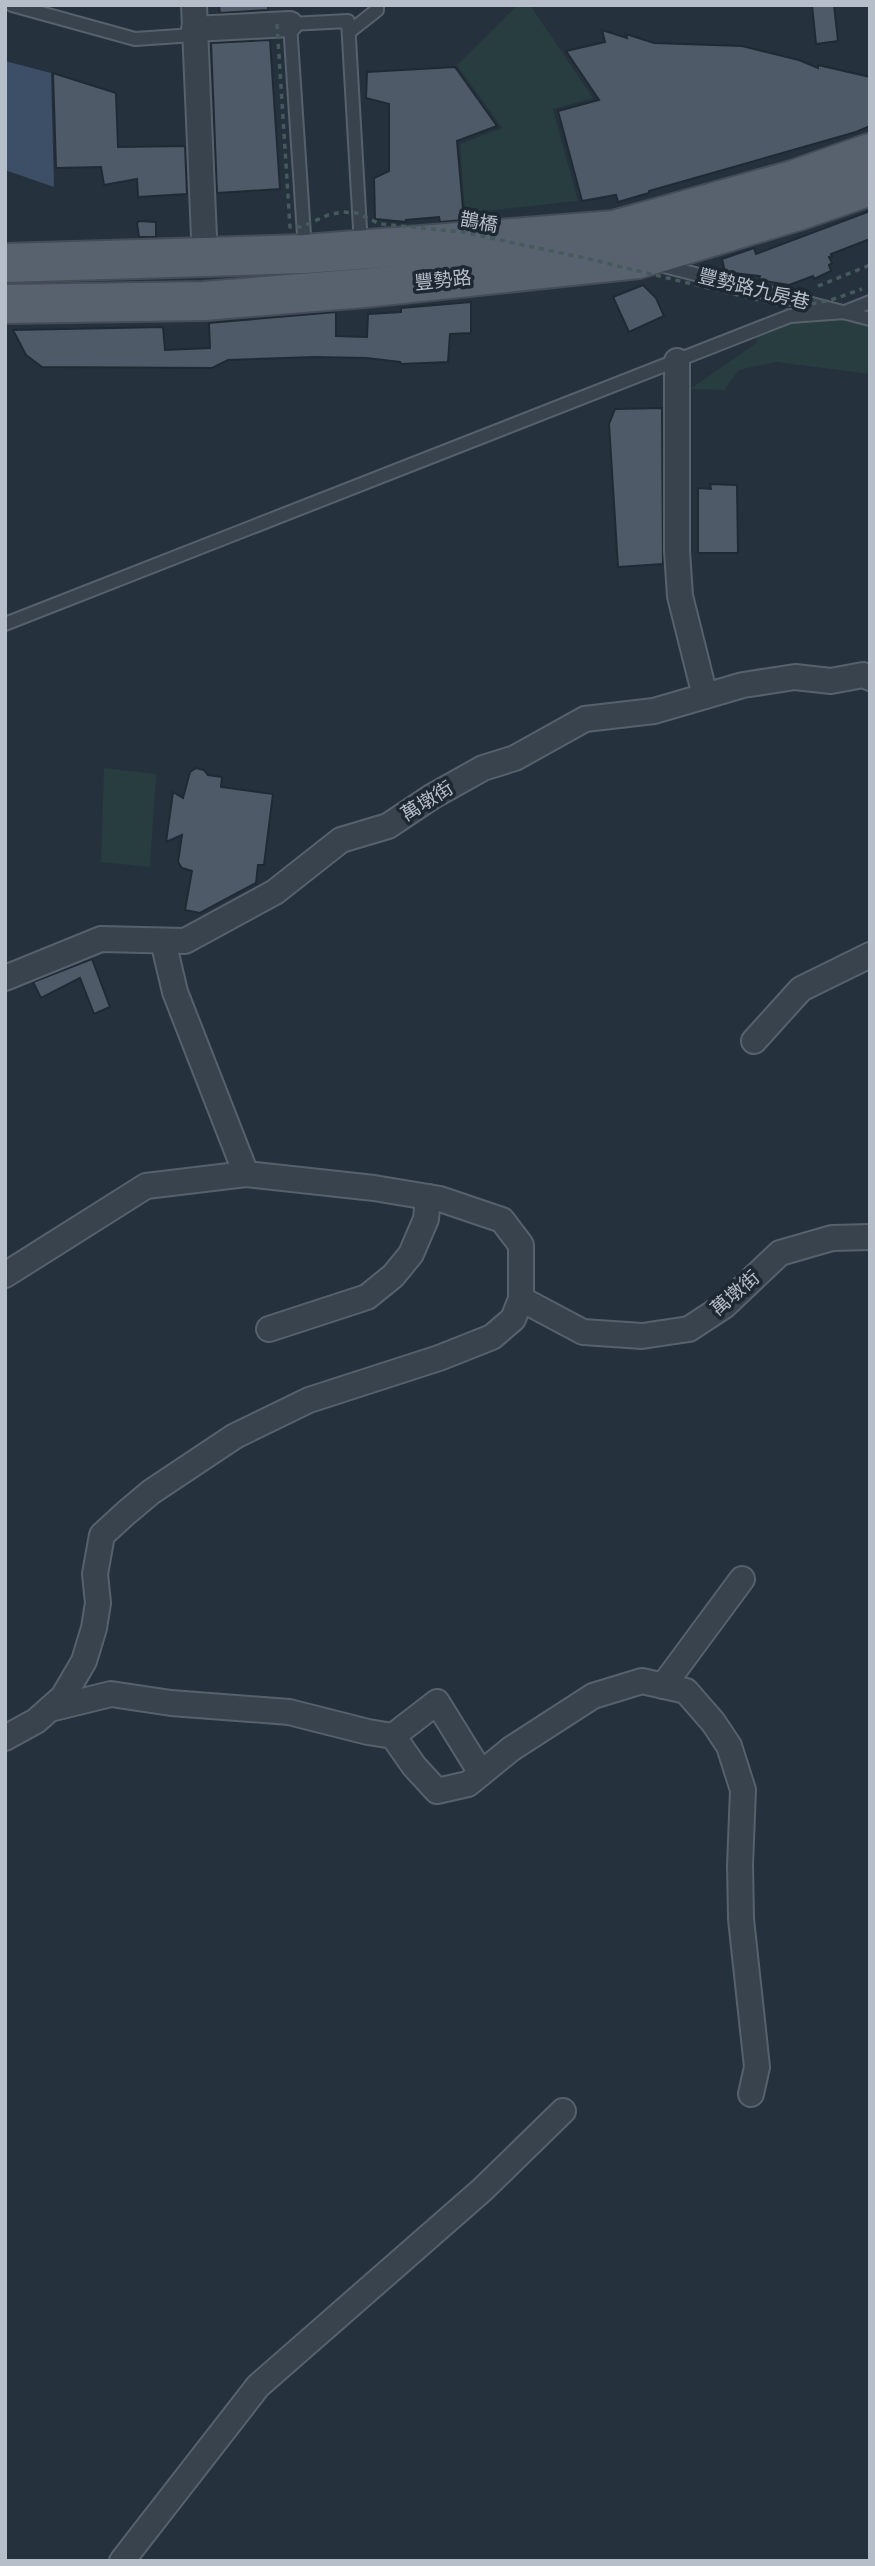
<svg xmlns="http://www.w3.org/2000/svg" width="875" height="2566" font-family="'Fira Sans','Noto Sans TC',sans-serif">
  <style>
    .green { fill: #273d3f }
    .water { fill: #3c4f66 }
    .building { fill: #4f5a69; stroke: #202a35; stroke-width: 2 }
    .lines { fill: none; stroke-linecap: round; stroke-linejoin: round }
    .lane-casing { stroke: #57616c; stroke-width: 16 }
    .street-casing { stroke: #57616c; stroke-width: 28 }
    .primary-casing { stroke: #434c57; stroke-width: 42 }
    .path { stroke: #455a5c; stroke-width: 3.5; stroke-dasharray: 5 5; stroke-linecap: butt }
    .lane { stroke: #39434e; stroke-width: 12 }
    .street { stroke: #39434e; stroke-width: 24 }
    .primary { stroke: #58626e; stroke-width: 38 }
    .path-bridge { stroke: #455a5c; stroke-width: 3.5; stroke-dasharray: 5 5; stroke-linecap: butt }
    .labels { text-anchor: middle; dominant-baseline: central; stroke-width: 7; stroke-linejoin: round; paint-order: stroke }
    .street-label { font-size: 19px; fill: #b6bec9; stroke: #1e2833 }
  </style>
  <rect width="100%" height="100%" fill="#26313e"/>
  <g class="green">
    <polygon points="518,5 530,5 593,98 553,109 578,201 465,213 460,144 502,128 457,65"/>
    <polygon points="848,319 870,326 870,374 776,362 739,370 724,390 690,389 755,344 758,337 793,322"/>
    <polygon points="104,768 156,774 150,867 101,862"/>
  </g>
  <polygon class="water" points="5,61 51,73 54,187 5,170"/>
  <g class="building">
    <polygon points="219,5 268,5 268,10 220,13"/>
    <polygon points="812,5 834,5 838,41 816,44"/>
    <polygon points="602,30 627,38 626,34 654,43 742,46 799,60 818,68 818,65 870,77 870,126 856,132 649,191 649,193 618,202 616,195 582,201 558,111 599,100 566,51 605,42"/>
    <polygon points="270,40 280,189 217,193 211,43"/>
    <polygon points="455,67 497,126 457,141 464,220 440,222 439,217 406,220 406,222 375,219 374,178 389,171 389,104 366,98 367,72"/>
    <polygon points="53,73 116,93 118,147 185,146 187,194 138,197 137,179 104,185 101,167 56,168"/>
    <polygon points="870,211 870,239 831,254 832,256 829,257 832,263 829,265 831,271 814,279 813,276 789,285 759,280 760,276 725,272 722,259 754,248 756,254"/>
    <polygon points="139,221 156,222 156,237 139,237 137,223"/>
    <polygon points="643,285 656,298 664,316 629,332 613,297"/>
    <polygon points="471,302 471,333 450,334 448,362 401,364 400,362 366,358 315,357 228,360 212,368 42,367 26,355 13,330 163,327 165,350 210,348 209,323 336,312 336,336 367,337 368,314 401,312 401,308"/>
    <polygon points="662,408 663,564 618,567 609,424 615,409"/>
    <polygon points="710,484 737,485 738,553 698,553 698,488 711,489"/>
    <polygon points="196,768 204,770 208,775 222,777 221,787 273,794 264,865 258,865 256,883 200,913 185,910 192,871 182,868 178,862 182,835 166,842 173,792 183,798 190,772"/>
    <polygon points="92,959 110,1007 94,1014 80,978 41,998 33,982"/>
  </g>
  <g class="lines">
    <g class="lane-casing">
      <g id="lane">
        <polyline points="12,5 135,39 194,35"/>
        <polyline points="349,32 377,10 377,5"/>
        <polyline points="305,250 290,24 348,21 361,246"/>
        <polyline points="660,265 870,319"/>
        <polyline points="5,624 790,316 845,312 870,302"/>
      </g>
    </g>
    <g class="street-casing">
      <g id="street">
        <polyline points="194,5 204,237"/>
        <polyline points="194,29 290,24"/>
        <polyline points="677,361 677,551 680,596 705,696"/>
        <polyline points="5,978 101,939 185,941 275,892 341,840 388,826 433,796 483,768 515,758 585,719 654,711 743,685 795,677 831,681 863,675 870,678"/>
        <polyline points="754,1041 801,989 870,955"/>
        <polyline points="5,1275 146,1186 246,1174"/>
        <polyline points="521,1299 583,1332 642,1336 689,1329 724,1306 780,1253 832,1238 870,1237"/>
        <polyline points="269,1329 367,1297 393,1276 411,1254 426,1219 428,1197"/>
        <polyline points="663,1686 742,1579"/>
        <polyline points="50,1709 111,1694 171,1703 289,1712 368,1732 393,1736 414,1766 437,1791 468,1784 511,1749 593,1696 642,1681 686,1691 713,1722 729,1746 743,1790 740,1865 741,1919 757,2067 751,2094"/>
        <polyline points="393,1736 437,1702 481,1773"/>
        <polyline points="5,1738 36,1721 63,1697 84,1661 94,1628 98,1603 95,1574 102,1535 126,1513 151,1492 235,1436 309,1400 439,1358 492,1337 513,1319 521,1299 521,1245 502,1220 440,1199 374,1188 246,1174 175,992 163,941"/>
        <polyline points="122,2561 258,2386 482,2190 563,2111"/>
      </g>
    </g>
    <g class="primary-casing">
      <g id="primary">
        <polyline points="5,263 305,254 614,230 793,180 870,153"/>
        <polyline points="5,304 204,301 364,288 638,259 798,211 870,186"/>
      </g>
    </g>
    <polyline class="path" points="818,286 870,265"/>
    <use href="#lane" class="lane"/>
    <use href="#street" class="street"/>
    <use href="#primary" class="primary"/>
    <polyline class="path-bridge" points="277,24 290,227 301,227 328,215 342,212 357,213 380,224 462,232 585,258 791,308 831,300 862,289"/>
  </g>
  <g class="labels">
    <g class="street-label">
      <text transform="translate(479 222) rotate(10)">鵲橋</text>
      <text transform="translate(443 280) rotate(-6)">豐勢路</text>
      <text transform="translate(754 289) rotate(14)">豐勢路九房巷</text>
      <text transform="translate(427 801) rotate(-32)">萬墩街</text>
      <text transform="translate(735 1293) rotate(-41)">萬墩街</text>
    </g>
  </g>
  <rect width="875" height="2566" fill="none" stroke="#b6bec9" stroke-width="14"/>
</svg>
